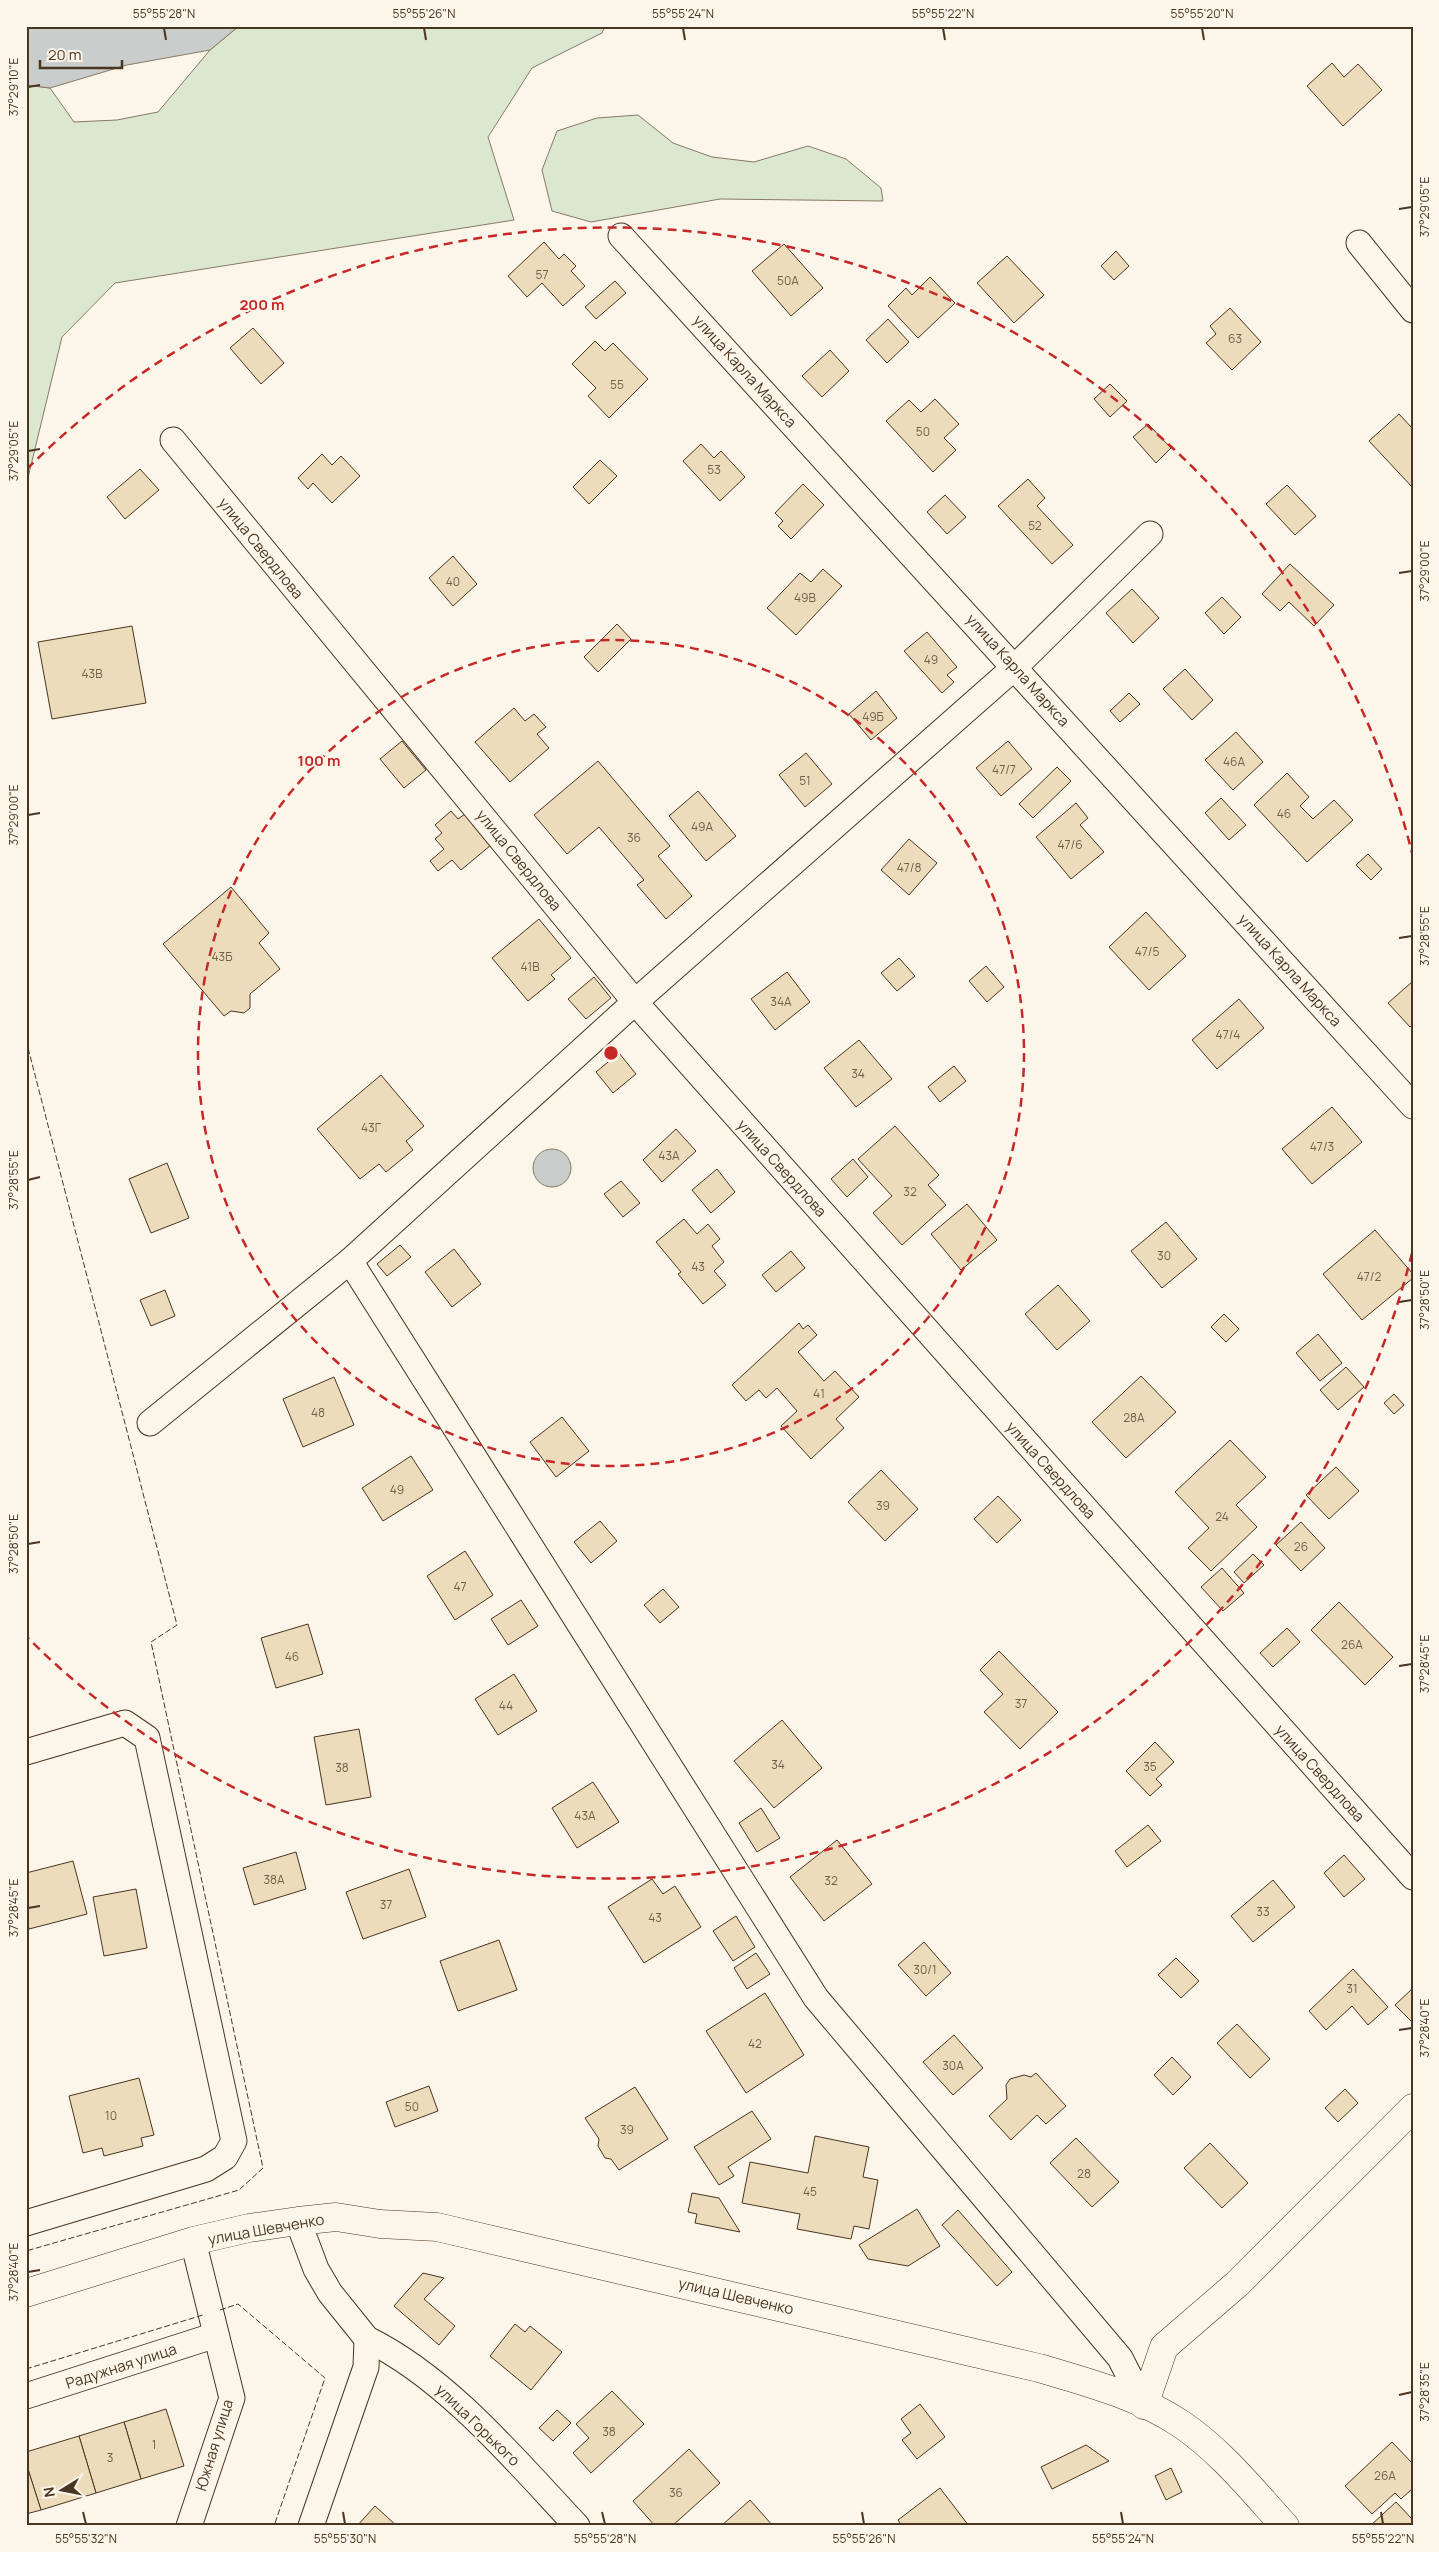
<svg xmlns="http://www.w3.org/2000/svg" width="1439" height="2552" font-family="Manrope,sans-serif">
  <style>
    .green { fill: #dce7d0; stroke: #887966 }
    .water { fill: #c9cecd; stroke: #887966 }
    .building { fill: #ecdcbc; stroke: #4a3520 }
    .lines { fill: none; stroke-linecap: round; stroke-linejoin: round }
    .street-casing { stroke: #4a3520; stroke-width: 27 }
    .secondary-casing { stroke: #4a3520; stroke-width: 29 }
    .street { stroke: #fbf6e9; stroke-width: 25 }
    .secondary { stroke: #fbf6e9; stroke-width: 28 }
    .fence { stroke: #4a3520; stroke-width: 1; stroke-dasharray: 6 2.5; stroke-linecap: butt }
    .ticks { fill: none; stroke: #4a3520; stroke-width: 2 }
    .ring { fill: none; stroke: #c62828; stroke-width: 2.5; stroke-dasharray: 9 6 }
    .labels { text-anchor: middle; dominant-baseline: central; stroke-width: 4; stroke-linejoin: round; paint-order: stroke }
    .number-label { font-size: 12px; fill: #725f47 }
    .street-label { font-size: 15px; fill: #4a3520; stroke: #fbf6e9 }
    .centre { fill: #c62828; stroke: #fbf6e9; stroke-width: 2.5 }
    .ring-label { font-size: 15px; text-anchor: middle; font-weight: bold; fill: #c62828; stroke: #fbf6e9; stroke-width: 4; stroke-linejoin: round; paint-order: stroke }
    .neatline { fill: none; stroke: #4a3520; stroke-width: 2 }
    .ticks-label { font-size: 12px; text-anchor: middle; fill: #4a3520 }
  </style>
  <rect width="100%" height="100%" fill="#fbf6e9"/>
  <g class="green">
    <polygon points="239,26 605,26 602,33 532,68 488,137 514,220 115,283 62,337 26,486 26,85 50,88 74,122 117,120 158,112 210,50"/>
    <polygon points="638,115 673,143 712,157 754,162 808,146 846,159 881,188 883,201 720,199 591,222 552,211 542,170 557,131 597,118"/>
  </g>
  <g class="water">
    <polygon points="26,26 239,26 210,50 127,65 50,88 26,85"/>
    <circle cx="552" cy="1168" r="19"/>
  </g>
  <g class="building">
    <polygon points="1332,63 1344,77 1358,64 1382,90 1343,126 1307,86"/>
    <polygon points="544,242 559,259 564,254 576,266 571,271 585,286 563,306 542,283 527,297 508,276"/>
    <polygon points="784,244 823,288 791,316 752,271"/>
    <polygon points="1116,251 1129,266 1114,280 1101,266"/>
    <polygon points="1007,256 1044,295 1014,323 977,283"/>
    <polygon points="930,277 955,303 918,338 888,306 906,288 912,295"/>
    <polygon points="615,281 626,293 596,319 585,307"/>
    <polygon points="1230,308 1261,342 1232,370 1206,343 1216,334 1210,326"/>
    <polygon points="888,319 909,342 887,363 866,340"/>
    <polygon points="253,328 284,363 261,384 230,348"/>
    <polygon points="595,341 605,351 613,343 648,379 609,418 588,396 596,388 572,364"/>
    <polygon points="830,350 849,371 822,397 802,376"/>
    <polygon points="1110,384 1127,401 1110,417 1094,399"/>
    <polygon points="935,399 959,424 944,438 956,450 933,472 886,421 909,400 921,412"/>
    <polygon points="1399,414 1413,429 1413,488 1369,441"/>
    <polygon points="1148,424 1171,448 1156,463 1133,437"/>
    <polygon points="701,444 714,458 721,451 745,477 720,501 683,461"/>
    <polygon points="322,454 332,465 341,456 360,476 332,503 313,483 308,489 298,478"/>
    <polygon points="600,460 617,476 589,504 573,487"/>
    <polygon points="140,469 159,490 125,519 107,497"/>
    <polygon points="1028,479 1045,498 1037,506 1073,545 1052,564 998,506"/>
    <polygon points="803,484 824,505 791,539 778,526 783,521 775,513"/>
    <polygon points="1287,485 1316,516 1295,535 1266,504"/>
    <polygon points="945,495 966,517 947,534 927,512"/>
    <polygon points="453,556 477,584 453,606 429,578"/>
    <polygon points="1290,564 1334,605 1314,626 1289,602 1280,611 1262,594"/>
    <polygon points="823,569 842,586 796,635 767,608 800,573 811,582"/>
    <polygon points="1132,589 1159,618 1133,643 1106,613"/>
    <polygon points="1222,597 1241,617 1224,634 1205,613"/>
    <polygon points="617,624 631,639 598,672 584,657"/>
    <polygon points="132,626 146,703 52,719 38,642"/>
    <polygon points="927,632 957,667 947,675 954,682 942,693 904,651"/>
    <polygon points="1185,669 1213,700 1192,720 1163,689"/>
    <polygon points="876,691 897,718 871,740 849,714"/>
    <polygon points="1129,693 1140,704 1120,722 1110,711"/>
    <polygon points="514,708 525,721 534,714 546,727 537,734 549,748 510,782 475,742"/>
    <polygon points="1236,732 1263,762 1233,790 1205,760"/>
    <polygon points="402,741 426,770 404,788 380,759"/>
    <polygon points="1008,741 1032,769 1001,796 976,768"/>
    <polygon points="806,753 832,784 805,807 779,775"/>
    <polygon points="598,761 670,846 658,856 692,896 666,919 637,885 644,880 599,827 567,854 534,815"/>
    <polygon points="1057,767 1071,781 1033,818 1019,804"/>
    <polygon points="1287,773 1309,797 1300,806 1313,819 1334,800 1353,820 1307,862 1254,805"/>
    <polygon points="698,791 736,836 706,861 669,816"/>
    <polygon points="1221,798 1246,825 1229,840 1205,813"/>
    <polygon points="1076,803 1088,818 1080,825 1104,852 1071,879 1036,837"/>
    <polygon points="451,811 458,819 465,814 491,845 461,870 452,860 438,871 430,861 444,849 435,839 442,833 435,825"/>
    <polygon points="909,839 937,863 909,895 881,870"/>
    <polygon points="1368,854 1382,869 1371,880 1356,865"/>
    <polygon points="231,887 269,933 259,943 280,969 250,994 250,1008 244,1013 231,1011 224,1016 163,944"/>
    <polygon points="1146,912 1186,956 1149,990 1109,947"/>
    <polygon points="539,919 571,958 551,975 555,979 528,1001 492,958"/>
    <polygon points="899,958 915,976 897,991 881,973"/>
    <polygon points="986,966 1004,987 987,1002 969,981"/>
    <polygon points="787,972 810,1002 775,1030 751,999"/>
    <polygon points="594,977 611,998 586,1019 568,999"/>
    <polygon points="1413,981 1413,1024 1410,1027 1388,1003"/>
    <polygon points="1239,999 1264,1028 1217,1069 1192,1040"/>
    <polygon points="859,1040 892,1079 856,1107 824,1068"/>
    <polygon points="619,1053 636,1074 613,1093 596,1072"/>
    <polygon points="954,1066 966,1081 940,1102 928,1087"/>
    <polygon points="381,1075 424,1126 406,1141 413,1150 386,1172 379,1164 360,1179 317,1129"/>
    <polygon points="1332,1107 1362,1142 1312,1184 1282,1149"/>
    <polygon points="895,1126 939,1175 928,1185 946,1205 902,1245 873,1213 892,1196 858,1159"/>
    <polygon points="676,1129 696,1151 662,1182 643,1160"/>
    <polygon points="853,1159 868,1177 847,1197 831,1179"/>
    <polygon points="167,1163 189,1218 151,1233 129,1179"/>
    <polygon points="717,1169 735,1192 711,1213 692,1190"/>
    <polygon points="621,1181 640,1203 623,1217 604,1194"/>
    <polygon points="967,1204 997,1240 961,1270 931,1234"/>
    <polygon points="684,1219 697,1234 708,1224 720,1239 712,1246 724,1262 714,1271 726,1285 703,1304 678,1274 681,1272 656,1242"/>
    <polygon points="1166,1222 1197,1259 1162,1288 1131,1251"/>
    <polygon points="1375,1230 1413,1274 1413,1278 1362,1320 1323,1274"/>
    <polygon points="400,1245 411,1257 387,1276 377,1264"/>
    <polygon points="454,1249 481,1284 452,1307 425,1272"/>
    <polygon points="791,1251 805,1268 776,1292 762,1275"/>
    <polygon points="1058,1285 1090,1321 1057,1350 1025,1314"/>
    <polygon points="165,1290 175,1316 151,1326 140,1300"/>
    <polygon points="1224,1314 1239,1329 1226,1342 1211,1327"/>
    <polygon points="799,1323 803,1329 808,1325 817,1335 798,1352 824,1381 835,1371 859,1397 836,1419 844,1428 811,1459 781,1426 797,1411 777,1388 766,1398 759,1390 746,1401 732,1385"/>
    <polygon points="1318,1334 1342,1363 1320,1381 1296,1353"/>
    <polygon points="1346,1367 1364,1387 1338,1410 1320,1390"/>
    <polygon points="1141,1376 1176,1412 1126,1458 1092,1422"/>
    <polygon points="334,1377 354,1425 303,1447 283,1399"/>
    <polygon points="1394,1394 1404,1405 1394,1414 1384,1403"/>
    <polygon points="562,1417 589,1451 556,1477 530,1442"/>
    <polygon points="1230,1440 1266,1477 1236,1505 1257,1527 1211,1571 1188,1548 1209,1528 1175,1492"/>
    <polygon points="411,1456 433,1490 383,1521 362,1488"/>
    <polygon points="1336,1467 1359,1491 1329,1519 1306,1495"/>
    <polygon points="881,1470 918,1509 885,1541 848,1502"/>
    <polygon points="998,1496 1021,1520 997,1543 974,1519"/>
    <polygon points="600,1521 617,1541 591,1563 574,1542"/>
    <polygon points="1301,1522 1325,1548 1301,1571 1276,1545"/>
    <polygon points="465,1551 493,1595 455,1620 427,1576"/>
    <polygon points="1253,1554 1264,1565 1244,1583 1234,1572"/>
    <polygon points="1222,1568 1244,1593 1223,1611 1201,1587"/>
    <polygon points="663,1589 679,1607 660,1623 644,1605"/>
    <polygon points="521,1600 538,1626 508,1645 491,1619"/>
    <polygon points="1339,1602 1393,1657 1365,1685 1311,1630"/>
    <polygon points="308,1624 323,1674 276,1688 261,1638"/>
    <polygon points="1287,1628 1300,1642 1273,1667 1260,1653"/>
    <polygon points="999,1651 1058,1712 1020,1749 984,1712 1003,1694 980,1670"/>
    <polygon points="514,1674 537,1711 498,1735 475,1699"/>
    <polygon points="782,1720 822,1768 774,1808 734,1761"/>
    <polygon points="359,1729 371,1797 326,1805 314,1737"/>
    <polygon points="1155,1742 1174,1762 1156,1779 1162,1785 1150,1796 1126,1771"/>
    <polygon points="593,1782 619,1822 577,1848 552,1808"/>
    <polygon points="761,1808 780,1838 757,1852 739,1823"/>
    <polygon points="1148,1825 1161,1841 1127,1867 1115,1851"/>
    <polygon points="837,1840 872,1884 824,1921 790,1877"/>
    <polygon points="296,1852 306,1889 254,1905 243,1868"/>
    <polygon points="1344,1855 1365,1879 1344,1897 1324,1873"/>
    <polygon points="73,1861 87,1914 29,1929 26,1917 26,1873"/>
    <polygon points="409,1869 426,1917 363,1939 346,1892"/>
    <polygon points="652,1879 663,1894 675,1886 701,1927 644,1963 608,1907"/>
    <polygon points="1273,1880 1295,1907 1253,1942 1231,1916"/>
    <polygon points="136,1889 147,1948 104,1956 93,1897"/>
    <polygon points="736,1916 755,1947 733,1961 713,1931"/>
    <polygon points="499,1940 517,1990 458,2011 440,1961"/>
    <polygon points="924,1942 951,1973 926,1996 898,1965"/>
    <polygon points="756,1953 770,1974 747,1989 734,1968"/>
    <polygon points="1176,1958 1199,1981 1181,1998 1158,1975"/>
    <polygon points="1353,1969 1388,2007 1368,2025 1352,2006 1326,2030 1309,2011"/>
    <polygon points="1413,1988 1413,2023 1395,2005"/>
    <polygon points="765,1993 804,2055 746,2093 706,2031"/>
    <polygon points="1237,2024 1270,2059 1250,2078 1217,2043"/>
    <polygon points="954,2035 983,2068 953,2095 923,2062"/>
    <polygon points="1172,2057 1191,2077 1173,2095 1154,2075"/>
    <polygon points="1036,2073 1066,2106 1046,2124 1037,2115 1011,2140 989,2116 1007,2099 1006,2085 1010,2079 1024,2075 1031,2077"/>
    <polygon points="139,2078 154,2135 141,2138 143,2146 104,2156 102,2148 83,2153 69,2096"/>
    <polygon points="429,2086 438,2111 395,2127 386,2102"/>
    <polygon points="635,2087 668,2139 619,2170 611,2159 605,2158 598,2146 599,2139 585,2118"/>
    <polygon points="1345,2089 1358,2103 1338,2122 1325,2108"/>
    <polygon points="752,2111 771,2139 728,2167 734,2176 719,2185 694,2147"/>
    <polygon points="815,2136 869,2147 863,2177 878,2180 869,2229 854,2226 851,2239 797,2229 800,2214 742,2203 750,2162 808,2173"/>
    <polygon points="1076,2138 1119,2182 1092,2207 1050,2163"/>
    <polygon points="1210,2143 1248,2183 1222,2208 1184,2168"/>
    <polygon points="692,2193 719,2198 740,2232 695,2223 697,2214 688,2212"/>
    <polygon points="917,2209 940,2246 908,2266 868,2259 859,2245"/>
    <polygon points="958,2210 1012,2272 997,2286 942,2225"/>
    <polygon points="423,2273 444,2278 424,2299 455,2326 439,2345 394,2306"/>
    <polygon points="515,2324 525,2332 530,2326 562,2352 531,2390 490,2356"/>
    <polygon points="612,2391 644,2424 591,2473 573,2453 589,2438 576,2424"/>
    <polygon points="920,2404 945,2437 917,2459 902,2440 911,2433 901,2419"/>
    <polygon points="166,2409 184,2466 141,2479 124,2422"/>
    <polygon points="557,2410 571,2423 553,2441 539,2428"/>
    <polygon points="124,2422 141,2479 96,2493 79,2436"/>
    <polygon points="79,2436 96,2493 41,2510 26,2463 26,2452"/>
    <polygon points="1392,2442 1413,2464 1413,2488 1401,2499 1395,2493 1372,2514 1345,2486"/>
    <polygon points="1086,2445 1109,2461 1052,2489 1041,2467"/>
    <polygon points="689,2449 720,2483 672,2526 655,2526 633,2501"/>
    <polygon points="26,2463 41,2510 26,2514"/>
    <polygon points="1171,2468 1182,2492 1166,2500 1155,2476"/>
    <polygon points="940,2488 969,2526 902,2526 898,2520"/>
    <polygon points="750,2500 773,2526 721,2526"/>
    <polygon points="1396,2502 1413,2520 1413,2526 1370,2526"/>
    <polygon points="375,2506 397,2526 357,2526"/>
  </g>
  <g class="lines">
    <g class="street-casing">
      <g id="street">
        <polyline points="621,236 1413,1106"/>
        <polyline points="1359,243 1413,310"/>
        <polyline points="173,440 635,1002 1413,1877"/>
        <polyline points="350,1261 816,1998 1120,2358 1144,2405"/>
        <polyline points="150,1423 350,1261 635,1002 1015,667 1150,534"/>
        <polyline points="26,1752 125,1723 147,1738 234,2141 225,2157 206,2169 26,2223"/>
        <polyline points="298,2221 316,2269 330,2293 367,2339 366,2367 311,2526"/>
        <path d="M 367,2339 C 447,2378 516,2461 577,2526"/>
        <polyline points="26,2396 216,2335"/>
        <polyline points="189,2526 232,2398 193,2241"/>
      </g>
    </g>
    <g class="secondary-casing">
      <g id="secondary">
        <path d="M 26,2293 L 193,2241 L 249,2228 L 298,2221 L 336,2217 L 380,2224 L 437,2227 L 1039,2368 C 1087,2382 1139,2396 1181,2424 C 1221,2451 1252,2490 1285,2526"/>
        <polyline points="1144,2405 1164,2347 1237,2284 1413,2108"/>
      </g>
    </g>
    <use href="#street" class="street"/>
    <use href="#secondary" class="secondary"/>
    <g class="fence">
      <polyline points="26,1040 177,1625 151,1642 263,2168 239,2190 26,2251"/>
      <polyline points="220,2310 238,2304 325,2378 274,2526"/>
      <polyline points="26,2369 203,2315"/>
    </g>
  </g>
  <path class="ticks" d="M 164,28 L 166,40M 424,28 L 426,40M 683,28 L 685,40M 943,28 L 945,40M 1202,28 L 1204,40M 28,87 L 40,85M 1399,209 L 1412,207M 28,451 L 40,449M 1399,573 L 1412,571M 28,815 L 40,813M 1399,938 L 1412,936M 28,1180 L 40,1177M 1399,1302 L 1412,1300M 28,1544 L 40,1542M 1399,1666 L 1412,1664M 28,1908 L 40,1906M 1399,2030 L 1412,2028M 28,2272 L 40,2270M 1399,2395 L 1412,2392M 83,2512 L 86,2524M 343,2512 L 345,2524M 602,2512 L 605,2524M 862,2512 L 864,2524M 1121,2512 L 1123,2524M 1381,2512 L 1383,2524"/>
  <g class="ring">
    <circle cx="611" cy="1053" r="413"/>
    <path d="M1412 1253A826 826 0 0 1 27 1637M27 469A826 826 0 0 1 1412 853"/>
  </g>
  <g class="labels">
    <g class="number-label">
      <text x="542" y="274">57</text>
      <text x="788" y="280">50А</text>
      <text x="1235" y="338">63</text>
      <text x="617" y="384">55</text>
      <text x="923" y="431">50</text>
      <text x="714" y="469">53</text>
      <text x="1035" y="525">52</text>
      <text x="453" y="581">40</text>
      <text x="805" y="597">49В</text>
      <text x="931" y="659">49</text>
      <text x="92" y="673">43В</text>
      <text x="873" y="716">49Б</text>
      <text x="1234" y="761">46А</text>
      <text x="1004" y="769">47/7</text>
      <text x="805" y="780">51</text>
      <text x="1284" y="813">46</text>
      <text x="702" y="826">49А</text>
      <text x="634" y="837">36</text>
      <text x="1070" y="844">47/6</text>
      <text x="909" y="867">47/8</text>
      <text x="1147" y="951">47/5</text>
      <text x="222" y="956">43Б</text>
      <text x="530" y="966">41В</text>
      <text x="781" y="1001">34А</text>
      <text x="1228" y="1034">47/4</text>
      <text x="858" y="1073">34</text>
      <text x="371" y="1127">43Г</text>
      <text x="1322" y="1146">47/3</text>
      <text x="669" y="1155">43А</text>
      <text x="910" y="1191">32</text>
      <text x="1164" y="1255">30</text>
      <text x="698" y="1266">43</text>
      <text x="1369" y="1276">47/2</text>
      <text x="819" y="1393">41</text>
      <text x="318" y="1412">48</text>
      <text x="1134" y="1417">28А</text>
      <text x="397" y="1489">49</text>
      <text x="883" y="1505">39</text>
      <text x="1222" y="1516">24</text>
      <text x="1301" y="1546">26</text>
      <text x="460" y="1586">47</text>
      <text x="1352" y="1644">26А</text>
      <text x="292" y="1656">46</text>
      <text x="1021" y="1703">37</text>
      <text x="506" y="1705">44</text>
      <text x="778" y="1764">34</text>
      <text x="1150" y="1766">35</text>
      <text x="342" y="1767">38</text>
      <text x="585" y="1815">43А</text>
      <text x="274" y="1879">38А</text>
      <text x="831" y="1880">32</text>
      <text x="386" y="1904">37</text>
      <text x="1263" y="1911">33</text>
      <text x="655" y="1917">43</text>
      <text x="925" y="1969">30/1</text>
      <text x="1352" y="1988">31</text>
      <text x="755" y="2043">42</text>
      <text x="953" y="2065">30А</text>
      <text x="412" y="2106">50</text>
      <text x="111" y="2115">10</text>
      <text x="627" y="2129">39</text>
      <text x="1084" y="2173">28</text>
      <text x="810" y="2191">45</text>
      <text x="609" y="2431">38</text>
      <text x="154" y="2444">1</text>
      <text x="110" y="2457">3</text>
      <text x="1385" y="2475">26А</text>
      <text x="676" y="2492">36</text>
    </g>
    <g class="street-label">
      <text transform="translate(745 371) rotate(48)">улица Карла Маркса</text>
      <text transform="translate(261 548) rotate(51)">улица Свердлова</text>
      <text transform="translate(1018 670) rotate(48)">улица Карла Маркса</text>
      <text transform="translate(519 860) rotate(51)">улица Свердлова</text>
      <text transform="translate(1290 970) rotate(48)">улица Карла Маркса</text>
      <text transform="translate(782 1168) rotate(48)">улица Свердлова</text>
      <text transform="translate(1051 1470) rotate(48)">улица Свердлова</text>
      <text transform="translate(1320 1773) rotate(48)">улица Свердлова</text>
      <text transform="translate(266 2229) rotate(-10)">улица Шевченко</text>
      <text transform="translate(736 2296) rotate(13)">улица Шевченко</text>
      <text transform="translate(121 2366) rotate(-18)">Радужная улица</text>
      <text transform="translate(478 2425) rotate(44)">улица Горького</text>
      <text transform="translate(214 2445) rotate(-73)">Южная улица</text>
    </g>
  </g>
  <circle cx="611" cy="1053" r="8" class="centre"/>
  <g class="ring-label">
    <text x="262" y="310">200 m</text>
    <text x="319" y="766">100 m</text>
  </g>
  <rect width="1439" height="2552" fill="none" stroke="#fbf6e9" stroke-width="55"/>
  <g transform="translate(62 2490) rotate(260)" stroke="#fbf6e9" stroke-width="4" paint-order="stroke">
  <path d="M0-4L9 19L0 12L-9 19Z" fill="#4a3520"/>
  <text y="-8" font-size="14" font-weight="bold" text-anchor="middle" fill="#4a3520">N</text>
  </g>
  <path d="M40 60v8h82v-8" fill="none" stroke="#4a3520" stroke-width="2.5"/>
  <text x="48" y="60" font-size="15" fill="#4a3520" stroke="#fbf6e9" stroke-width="4" paint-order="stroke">20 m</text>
  <rect x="28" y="28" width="1384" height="2496" class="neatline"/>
  <g class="ticks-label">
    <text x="164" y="18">55°55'28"N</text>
    <text x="424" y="18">55°55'26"N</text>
    <text x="683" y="18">55°55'24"N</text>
    <text x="943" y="18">55°55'22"N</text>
    <text x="1202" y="18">55°55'20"N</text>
    <text transform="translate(14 87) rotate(-90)" y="4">37°29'10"E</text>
    <text transform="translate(1425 207) rotate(-90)" y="4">37°29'05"E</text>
    <text transform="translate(14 451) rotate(-90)" y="4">37°29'05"E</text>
    <text transform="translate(1425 571) rotate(-90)" y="4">37°29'00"E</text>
    <text transform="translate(14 815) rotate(-90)" y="4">37°29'00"E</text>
    <text transform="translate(1425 936) rotate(-90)" y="4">37°28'55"E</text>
    <text transform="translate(14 1180) rotate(-90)" y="4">37°28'55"E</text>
    <text transform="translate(1425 1300) rotate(-90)" y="4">37°28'50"E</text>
    <text transform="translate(14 1544) rotate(-90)" y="4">37°28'50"E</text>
    <text transform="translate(1425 1664) rotate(-90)" y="4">37°28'45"E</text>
    <text transform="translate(14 1908) rotate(-90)" y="4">37°28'45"E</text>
    <text transform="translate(1425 2028) rotate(-90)" y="4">37°28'40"E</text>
    <text transform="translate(14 2272) rotate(-90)" y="4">37°28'40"E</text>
    <text transform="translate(1425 2392) rotate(-90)" y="4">37°28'35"E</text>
    <text x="86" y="2543">55°55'32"N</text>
    <text x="345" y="2543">55°55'30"N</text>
    <text x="605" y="2543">55°55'28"N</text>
    <text x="864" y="2543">55°55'26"N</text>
    <text x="1123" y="2543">55°55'24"N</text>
    <text x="1383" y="2543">55°55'22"N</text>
  </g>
</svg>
